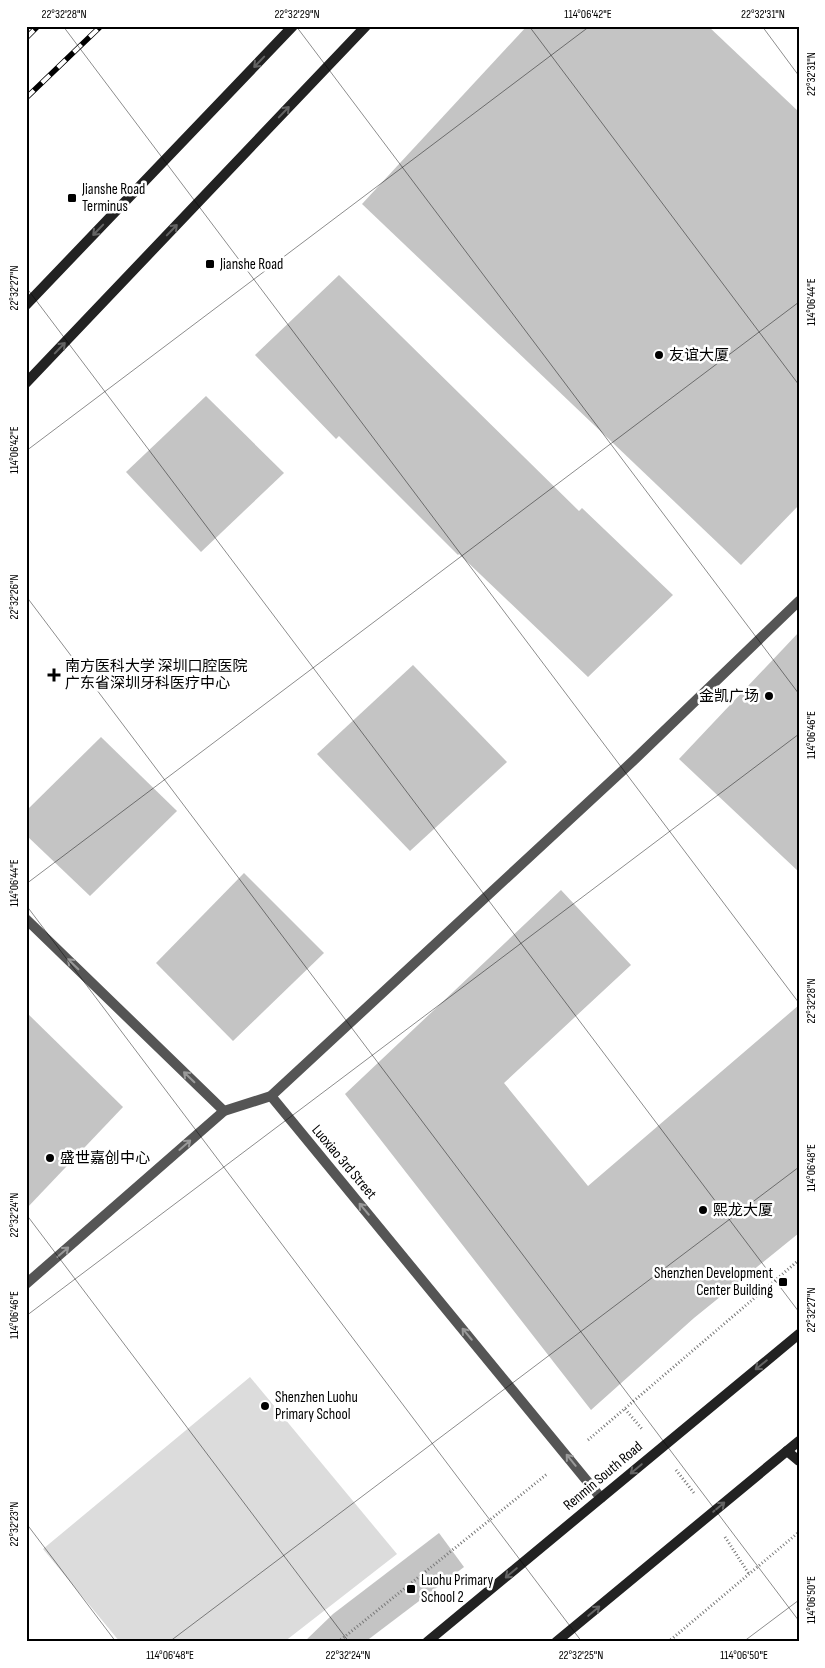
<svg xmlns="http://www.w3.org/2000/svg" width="825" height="1668" font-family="'Sofia Sans Condensed','Noto Sans SC',sans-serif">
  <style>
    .green { fill: #dcdcdc }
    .building { fill: #c4c4c4 }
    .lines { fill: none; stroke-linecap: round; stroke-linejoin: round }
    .path { stroke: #777; stroke-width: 3; stroke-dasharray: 1 2.5; stroke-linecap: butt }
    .street { stroke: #555; stroke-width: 10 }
    .secondary { stroke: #222; stroke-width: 10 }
    .rail-casing { stroke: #000; stroke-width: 5.5 }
    .rail { stroke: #fff; stroke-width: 4; stroke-dasharray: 11; stroke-linecap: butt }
    .oneway { stroke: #646464 }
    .oneway2 { stroke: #999 }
    .ticks { fill: none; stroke: #000; stroke-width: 1; stroke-opacity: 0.45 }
    .poi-dot { fill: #000; stroke: #fff; stroke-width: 2 }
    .labels { text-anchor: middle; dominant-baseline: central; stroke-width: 5; stroke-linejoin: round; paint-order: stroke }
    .poi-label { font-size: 15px; fill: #000; stroke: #fff; text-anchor: start }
    .street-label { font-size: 15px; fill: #000; stroke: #fff }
    .neatline { fill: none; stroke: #000; stroke-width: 2 }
    .ticks-label { font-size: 12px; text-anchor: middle; fill: #000 }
  </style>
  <rect width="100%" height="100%" fill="#fff"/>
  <polygon class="green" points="250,1377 397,1554 284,1642 120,1642 43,1549"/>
  <g class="building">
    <polygon points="527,26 708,26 799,112 799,505 741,565 362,204"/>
    <polygon points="339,275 579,511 582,508 673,595 588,677 459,554 458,555 339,436 336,439 255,355"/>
    <polygon points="206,396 284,473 201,552 126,472"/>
    <polygon points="799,632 799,872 679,759"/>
    <polygon points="413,665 507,762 410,851 317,754"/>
    <polygon points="101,737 177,811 90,896 26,835 26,811"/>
    <polygon points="244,873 324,953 233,1041 156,963"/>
    <polygon points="561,890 631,965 504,1083 588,1186 799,1005 799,1233 694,1318 591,1410 345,1094"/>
    <polygon points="26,1012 123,1107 26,1209"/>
    <polygon points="439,1533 464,1567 365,1642 304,1642 333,1614"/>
  </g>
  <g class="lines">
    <g class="path">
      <polyline points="625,1409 642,1429"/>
      <polyline points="588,1440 799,1260"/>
      <polyline points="676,1470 694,1493"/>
      <polyline points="725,1537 749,1574"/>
      <polyline points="338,1642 547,1474"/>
      <polyline points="668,1642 799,1532"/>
    </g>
    <g class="street">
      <polyline points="26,919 224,1111"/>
      <polyline points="271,1096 601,1498"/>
      <polyline points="26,1284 224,1111 271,1096 634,760 799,601"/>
    </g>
    <g class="secondary">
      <polyline points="26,305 293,26"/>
      <polyline points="26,383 366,26"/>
      <polyline points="787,1451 799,1461"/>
      <polyline points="427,1642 799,1334"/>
      <polyline points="556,1642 799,1441"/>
    </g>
    <g class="rail-casing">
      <g id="rail">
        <polyline points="26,38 38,26"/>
        <polyline points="26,98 101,26"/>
      </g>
    </g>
    <use href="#rail" class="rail"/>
  </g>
  <defs><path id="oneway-shaft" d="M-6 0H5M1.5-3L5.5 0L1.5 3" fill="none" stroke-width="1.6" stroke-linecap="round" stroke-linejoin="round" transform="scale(1.25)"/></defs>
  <g class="oneway">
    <use href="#oneway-shaft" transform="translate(259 62) rotate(134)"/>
    <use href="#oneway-shaft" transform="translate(284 112) rotate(-46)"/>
    <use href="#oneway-shaft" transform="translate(98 230) rotate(134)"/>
    <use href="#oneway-shaft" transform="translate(172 230) rotate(-46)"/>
    <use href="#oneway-shaft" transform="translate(60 348) rotate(-46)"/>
    <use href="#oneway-shaft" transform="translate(761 1365) rotate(141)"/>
    <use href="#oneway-shaft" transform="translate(636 1469) rotate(140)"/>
    <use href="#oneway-shaft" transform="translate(719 1507) rotate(-40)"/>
    <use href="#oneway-shaft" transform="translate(511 1573) rotate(140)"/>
    <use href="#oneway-shaft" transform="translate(594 1611) rotate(-40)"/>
  </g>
  <g class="oneway2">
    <use href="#oneway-shaft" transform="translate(73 964) rotate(-136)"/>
    <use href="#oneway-shaft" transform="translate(189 1077) rotate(-136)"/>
    <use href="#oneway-shaft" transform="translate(185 1145) rotate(-41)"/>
    <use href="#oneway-shaft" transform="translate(364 1209) rotate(-130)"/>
    <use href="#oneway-shaft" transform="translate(63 1252) rotate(-41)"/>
    <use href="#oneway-shaft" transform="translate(467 1334) rotate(-130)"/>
    <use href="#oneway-shaft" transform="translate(571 1460) rotate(-129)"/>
  </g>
  <path class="ticks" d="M 63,26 L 799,1003M 296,26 L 799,694M 529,26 L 799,385M 762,26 L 799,76M 26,287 L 799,1312M 26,451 L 590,26M 26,596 L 799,1621M 26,884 L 799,302M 26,905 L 582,1642M 26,1214 L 349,1642M 26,1316 L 799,734M 26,1523 L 116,1642M 169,1642 L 799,1167M 743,1642 L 799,1600"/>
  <g class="poi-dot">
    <rect x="67" y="193" width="10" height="10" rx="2.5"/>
    <rect x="205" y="259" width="10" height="10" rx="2.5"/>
    <circle cx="659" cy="355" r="5"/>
    <path d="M51.5 667.5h5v5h5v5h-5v5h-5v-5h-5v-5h5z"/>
    <circle cx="769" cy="696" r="5"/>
    <circle cx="50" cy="1158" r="5"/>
    <circle cx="703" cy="1210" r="5"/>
    <rect x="778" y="1277" width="10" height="10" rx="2.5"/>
    <circle cx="265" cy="1406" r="5"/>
    <rect x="406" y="1584" width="10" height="10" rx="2.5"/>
  </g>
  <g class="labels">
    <g class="poi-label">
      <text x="82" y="189">Jianshe Road<tspan x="82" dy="17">Terminus</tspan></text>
      <text x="220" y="264">Jianshe Road</text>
      <text x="669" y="355">友谊大厦</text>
      <text x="65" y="666">南方医科大学 深圳口腔医院<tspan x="65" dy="17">广东省深圳牙科医疗中心</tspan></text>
      <text x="759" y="696" text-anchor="end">金凯广场</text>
      <text x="60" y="1158">盛世嘉创中心</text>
      <text x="713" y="1210">熙龙大厦</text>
      <text x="773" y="1273" text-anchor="end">Shenzhen Development<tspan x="773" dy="17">Center Building</tspan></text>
      <text x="275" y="1397">Shenzhen Luohu<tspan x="275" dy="17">Primary School</tspan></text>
      <text x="421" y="1580">Luohu Primary<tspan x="421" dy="17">School 2</tspan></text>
    </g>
    <g class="street-label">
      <text transform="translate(344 1162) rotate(50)">Luoxiao 3rd Street</text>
      <text transform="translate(603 1476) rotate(-40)">Renmin South Road</text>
    </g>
  </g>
  <rect width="825" height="1668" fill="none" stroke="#ffffff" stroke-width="55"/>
  <rect x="28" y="28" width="770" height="1612" class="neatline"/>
  <g class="ticks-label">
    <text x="64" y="18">22°32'28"N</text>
    <text x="297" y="18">22°32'29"N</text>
    <text x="588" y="18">114°06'42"E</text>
    <text x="763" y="18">22°32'31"N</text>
    <text transform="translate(811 74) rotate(-90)" y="4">22°32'31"N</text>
    <text transform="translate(14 288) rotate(-90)" y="4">22°32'27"N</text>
    <text transform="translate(811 302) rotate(-90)" y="4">114°06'44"E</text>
    <text transform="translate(14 450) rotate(-90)" y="4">114°06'42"E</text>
    <text transform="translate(14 597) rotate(-90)" y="4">22°32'26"N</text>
    <text transform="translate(811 735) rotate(-90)" y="4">114°06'46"E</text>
    <text transform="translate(14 883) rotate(-90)" y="4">114°06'44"E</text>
    <text transform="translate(811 1001) rotate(-90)" y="4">22°32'28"N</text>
    <text transform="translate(811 1168) rotate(-90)" y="4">114°06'48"E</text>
    <text transform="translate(14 1215) rotate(-90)" y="4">22°32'24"N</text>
    <text transform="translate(811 1310) rotate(-90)" y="4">22°32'27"N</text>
    <text transform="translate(14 1315) rotate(-90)" y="4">114°06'46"E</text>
    <text transform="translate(14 1524) rotate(-90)" y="4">22°32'23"N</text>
    <text transform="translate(811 1600) rotate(-90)" y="4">114°06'50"E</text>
    <text x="170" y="1659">114°06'48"E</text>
    <text x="348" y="1659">22°32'24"N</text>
    <text x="581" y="1659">22°32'25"N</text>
    <text x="744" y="1659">114°06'50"E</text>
  </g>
</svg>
